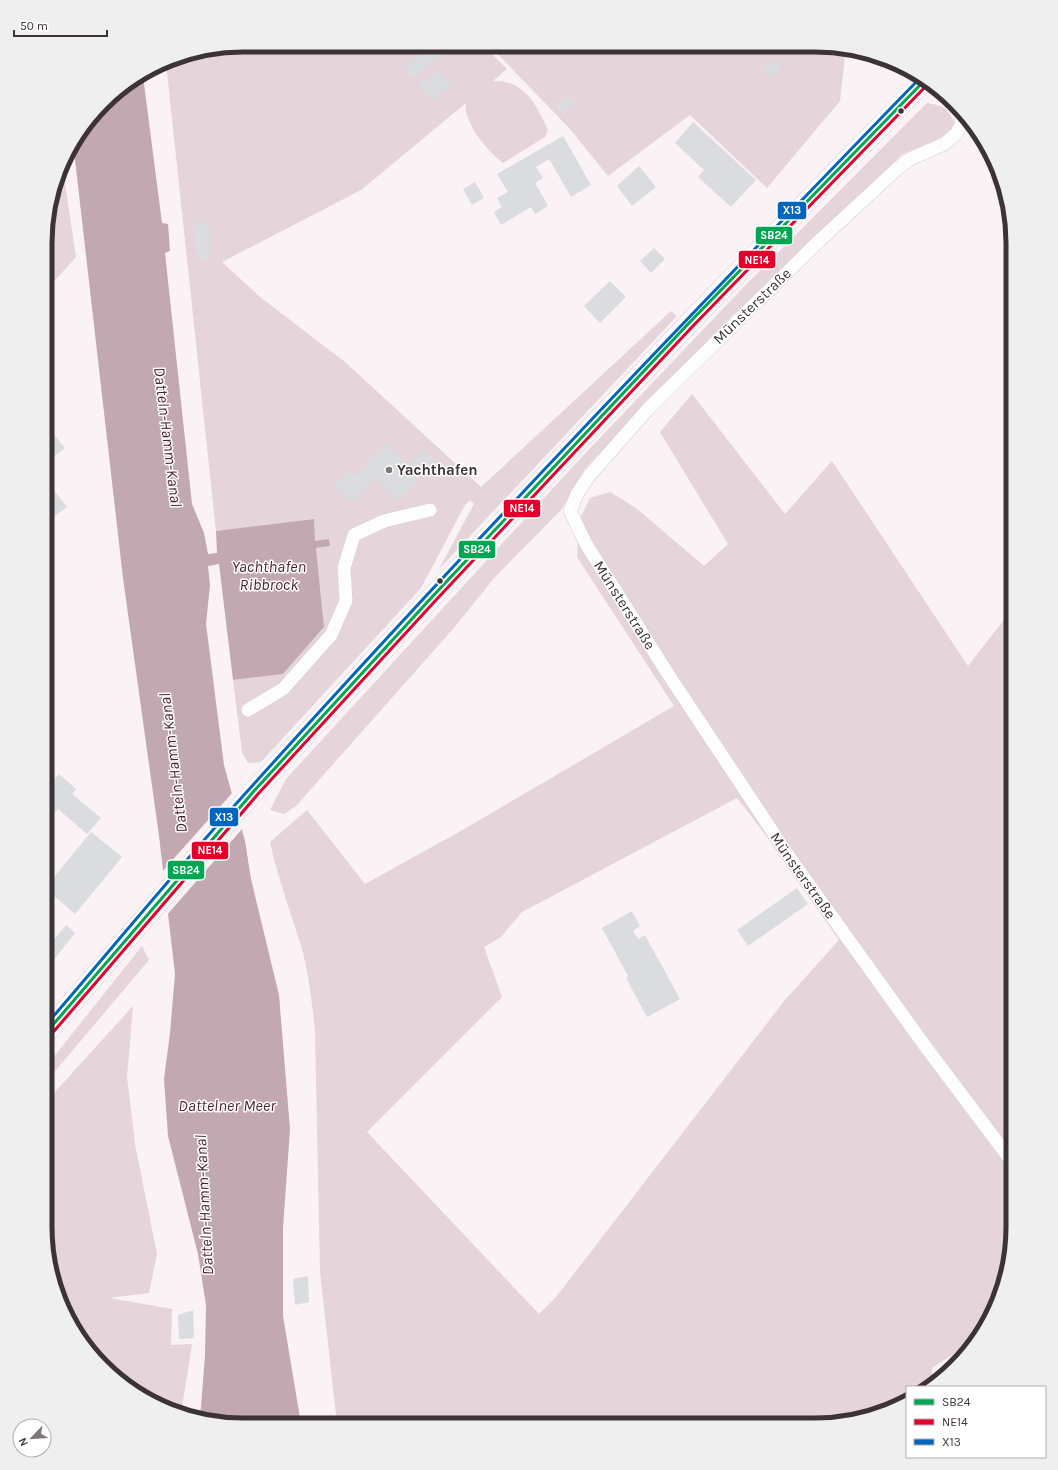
<svg xmlns="http://www.w3.org/2000/svg" width="1058" height="1470" font-family="Karla,sans-serif">
  <style>
    .green { fill: #e5d4da; fill-rule: evenodd }
    .water { fill: #c1a8b1 }
    .pier { fill: #faf2f4 }
    .building { fill: #dbdcdf }
    .lines { fill: none; stroke-linecap: round; stroke-linejoin: round }
    .street-casing { stroke: #d6ced1; stroke-width: 14 }
    .primary-casing { stroke: #d6ced1; stroke-width: 21 }
    .street { stroke: #fefdfd; stroke-width: 13 }
    .primary { stroke: #fefdfd; stroke-width: 20 }
    .bus-1-casing { stroke: #fff; stroke-width: 6 }
    .bus-2-casing { stroke: #fff; stroke-width: 6 }
    .bus-3-casing { stroke: #fff; stroke-width: 6 }
    .bus-1 { stroke: #00a651; stroke-width: 3 }
    .bus-2 { stroke: #e4002b; stroke-width: 3 }
    .bus-3 { stroke: #0065bd; stroke-width: 3 }
    .bus-dot { fill: #3c3336; stroke: #fff; stroke-width: 1.5 }
    .poi-dot { fill: #7e7678; stroke: #fff; stroke-width: 1.5 }
    .labels { text-anchor: middle; dominant-baseline: central; stroke-width: 3; stroke-linejoin: round; paint-order: stroke }
    .street-label { font-size: 15px; fill: #3c3336; stroke: #fff }
    .poi-label { font-size: 15px; font-weight: bold; fill: #3c3336; stroke: #fff; text-anchor: start }
    .water-label { font-size: 16px; font-style: italic; fill: #4b1f33; stroke: #fff }
    .rim { fill: none; stroke: #3c3336; stroke-width: 5 }
    .line-badge { stroke: #fff; stroke-width: 1.5 }
    .badge-label { font-size: 11px; text-anchor: middle; font-weight: bold; fill: #fff }
  </style>
  <rect width="100%" height="100%" fill="#faf2f4"/>
  <g class="green">
    <path d="M 243,45 L 484,46 L 507,69 L 493,81 C 525,80 536,104 548,130 L 545,137 L 503,163 C 488,151 463,123 466,103 L 361,190 L 222,262 L 260,297 L 345,362 L 481,487 L 671,311 L 677,316 L 439,569 L 474,504 L 470,500 L 465,505 L 421,588 L 261,762 L 248,763 L 242,752 L 233,680 L 283,674 L 324,627 L 316,548 L 330,546 L 315,541 L 313,519 L 216,531 L 166,63 L 179,56 Z"/>
    <polygon points="490,46 841,47 849,49 845,55 840,101 767,188 690,115 608,176 570,129"/>
    <path d="M 927,103 C 943,106 948,107 955,124 L 947,135 L 903,154 L 731,317 L 644,405 L 584,470 L 561,510 L 495,577 L 453,629 L 296,806 L 284,814 L 270,810 L 286,779 L 579,460 L 737,294 Z"/>
    <polygon points="63,170 76,257 47,289 47,217"/>
    <path d="M 692,394 L 785,514 L 832,461 L 968,666 L 1013,608 L 1013,1240 L 1002,1291 L 980,1337 L 932,1368 L 932,1385 L 929,1387 L 907,1387 L 907,1402 L 866,1418 L 815,1425 L 337,1424 L 320,1272 L 315,1030 C 312,1003 309,975 302,949 C 291,913 278,879 270,842 L 307,810 L 365,884 L 466,828 L 674,706 L 577,557 L 579,520 L 590,498 L 610,492 L 636,508 L 704,566 L 728,544 L 660,432 ZM 737,798 L 768,838 L 839,940 L 785,1000 L 556,1297 L 539,1314 L 367,1132 L 502,997 L 484,947 L 501,937 L 522,912 Z"/>
    <polygon points="142,946 149,960 45,1083 45,1068"/>
    <polygon points="133,1006 127,1077 135,1144 157,1254 149,1293 109,1298 172,1309 171,1345 192,1344 181,1414 167,1410 133,1392 94,1357 65,1314 52,1278 45,1227 45,1103"/>
  </g>
  <polygon class="water" points="143,76 162,223 168,224 170,251 165,253 192,504 204,533 208,554 217,553 216,531 314,519 315,541 329,539 330,546 316,548 324,627 283,674 233,680 219,564 208,566 210,585 206,624 224,765 245,841 251,879 279,995 290,1129 283,1228 283,1316 301,1424 217,1423 200,1419 205,1356 206,1305 198,1254 168,1136 164,1079 170,1033 175,974 159,836 123,578 73,142 113,94"/>
  <polygon class="pier" points="233,792 243,828 166,916 161,873"/>
  <g class="building">
    <polygon points="429,46 451,46 413,79 404,68"/>
    <polygon points="774,59 781,68 768,78 761,69"/>
    <polygon points="437,69 452,85 432,101 418,85"/>
    <polygon points="568,96 575,103 564,115 556,108"/>
    <polygon points="693,122 756,180 731,207 698,177 704,170 675,143"/>
    <polygon points="563,136 591,185 571,197 549,159 536,167 543,178 535,183 548,206 535,214 531,207 501,225 494,212 502,207 497,198 508,192 497,174"/>
    <polygon points="639,166 656,187 632,206 617,186"/>
    <polygon points="475,182 484,198 472,205 463,189"/>
    <polygon points="208,221 211,243 209,243 211,259 198,261 193,223"/>
    <polygon points="654,248 665,259 651,273 640,261"/>
    <polygon points="610,281 626,297 600,323 584,306"/>
    <polygon points="46,424 65,448 46,462"/>
    <polygon points="386,444 421,476 398,501 375,479 352,503 334,486 349,471 355,477"/>
    <polygon points="423,449 439,464 426,478 410,463"/>
    <polygon points="46,480 67,507 46,523"/>
    <polygon points="59,774 76,789 72,794 101,818 87,834 58,809 55,813 46,805 46,790"/>
    <polygon points="91,832 122,857 75,914 46,889 46,887"/>
    <polygon points="797,888 808,904 748,946 737,930"/>
    <polygon points="632,911 640,926 633,931 638,939 645,935 680,999 647,1017 626,978 628,976 602,928"/>
    <polygon points="66,925 75,933 45,971 46,934 54,940"/>
    <polygon points="308,1276 309,1302 295,1305 293,1279"/>
    <polygon points="193,1310 194,1338 179,1339 178,1315"/>
  </g>
  <g class="lines">
    <g class="street-casing">
      <g id="street">
        <path id="s1" d="M 960,109 L 962,123 L 956,134 L 944,144 L 910,159 L 898,168 L 819,241 L 648,409 L 589,476 L 577,494 L 570,511 L 586,544 L 668,674 L 792,861 L 925,1046 L 1013,1163"/>
        <polyline points="248,710 283,689 331,635 346,601 344,568 354,535 384,521 430,510"/>
      </g>
    </g>
    <g class="primary-casing">
      <polyline id="primary" points="45,1034 254,791 432,597 688,324 925,80"/>
    </g>
    <use href="#street" class="street"/>
    <use href="#primary" class="primary"/>
    <g class="bus-1-casing">
      <polyline id="bus-1" points="45,1034 254,791 432,597 688,324 925,80"/>
    </g>
    <g class="bus-2-casing">
      <polyline id="bus-2" points="49,1037 258,794 436,600 692,327 929,83"/>
    </g>
    <g class="bus-3-casing">
      <path id="bus-3" d="M 45,1026 C 114,946 182,863 253,785 C 470,544 695,310 921,77"/>
    </g>
    <use href="#bus-1" class="bus-1"/>
    <use href="#bus-2" class="bus-2"/>
    <use href="#bus-3" class="bus-3"/>
  </g>
  <g class="bus-dot">
    <circle cx="901" cy="111" r="3.5"/>
    <circle cx="440" cy="581" r="3.5"/>
  </g>
  <circle class="poi-dot" cx="389" cy="470" r="4"/>
  <g class="labels">
    <g class="street-label">
      <text transform="translate(752 306) rotate(-44)">Münsterstraße</text>
      <text stroke="none"><textPath href="#s1" startOffset="680">Münsterstraße</textPath></text>
      <text stroke="none"><textPath href="#s1" startOffset="1004">Münsterstraße</textPath></text>
    </g>
    <g class="poi-label">
      <text x="397" y="470">Yachthafen</text>
    </g>
    <g class="water-label">
      <text transform="translate(168 437) rotate(83)">Datteln-Hamm-Kanal</text>
      <text x="269" y="566">Yachthafen<tspan x="269" dy="18">Ribbrock</tspan></text>
      <text transform="translate(173 763) rotate(-97)">Datteln-Hamm-Kanal</text>
      <text x="227" y="1105">Dattelner Meer</text>
      <text transform="translate(204 1205) rotate(-93)">Datteln-Hamm-Kanal</text>
    </g>
  </g>
  <path d="M0 0H1058V1470H0ZM243 52H815A191 191 0 0 1 1006 243V1227A191 191 0 0 1 815 1418H243A191 191 0 0 1 52 1227V243A191 191 0 0 1 243 52Z" fill="#efefef" fill-rule="evenodd"/>
  <path class="rim" d="M243 52H815A191 191 0 0 1 1006 243V1227A191 191 0 0 1 815 1418H243A191 191 0 0 1 52 1227V243A191 191 0 0 1 243 52Z"/>
  <g class="line-badge">
    <rect x="777" y="201" width="30" height="19" rx="4" fill="#0065bd"/>
    <rect x="755" y="226" width="38" height="19" rx="4" fill="#00a651"/>
    <rect x="738" y="250" width="38" height="19" rx="4" fill="#e4002b"/>
    <rect x="503" y="499" width="38" height="19" rx="4" fill="#e4002b"/>
    <rect x="458" y="540" width="38" height="19" rx="4" fill="#00a651"/>
    <rect x="209" y="807" width="30" height="20" rx="4" fill="#0065bd"/>
    <rect x="191" y="841" width="38" height="19" rx="4" fill="#e4002b"/>
    <rect x="167" y="860" width="38" height="20" rx="4" fill="#00a651"/>
  </g>
  <g class="badge-label">
    <text x="792" y="214">X13</text>
    <text x="774" y="239">SB24</text>
    <text x="757" y="264">NE14</text>
    <text x="522" y="512">NE14</text>
    <text x="477" y="553">SB24</text>
    <text x="224" y="821">X13</text>
    <text x="210" y="854">NE14</text>
    <text x="186" y="874">SB24</text>
  </g>
  <rect x="906" y="1386" width="140" height="72" fill="#ffffff" stroke="#b1adaf"/>
  <rect x="914" y="1399" width="20" height="6" fill="#00a651" stroke="#b1adaf"/>
  <text x="942" y="1406" font-size="12" fill="#3c3336">SB24</text>
  <rect x="914" y="1419" width="20" height="6" fill="#e4002b" stroke="#b1adaf"/>
  <text x="942" y="1426" font-size="12" fill="#3c3336">NE14</text>
  <rect x="914" y="1439" width="20" height="6" fill="#0065bd" stroke="#b1adaf"/>
  <text x="942" y="1446" font-size="12" fill="#3c3336">X13</text>
  <g transform="translate(32 1438) rotate(245)"><circle r="19" fill="#ffffff" stroke="#b1adaf"/>
  <path d="M0-3L7 15L0 10L-7 15Z" fill="#7e7678"/>
  <text y="-6" font-size="11" font-weight="bold" text-anchor="middle" fill="#3c3336">N</text>
  </g>
  <path d="M14 30v6h93v-6" fill="none" stroke="#3c3336" stroke-width="2"/>
  <text x="20" y="30" font-size="12" fill="#3c3336" stroke="#ffffff" stroke-width="3" paint-order="stroke">50 m</text>
</svg>
